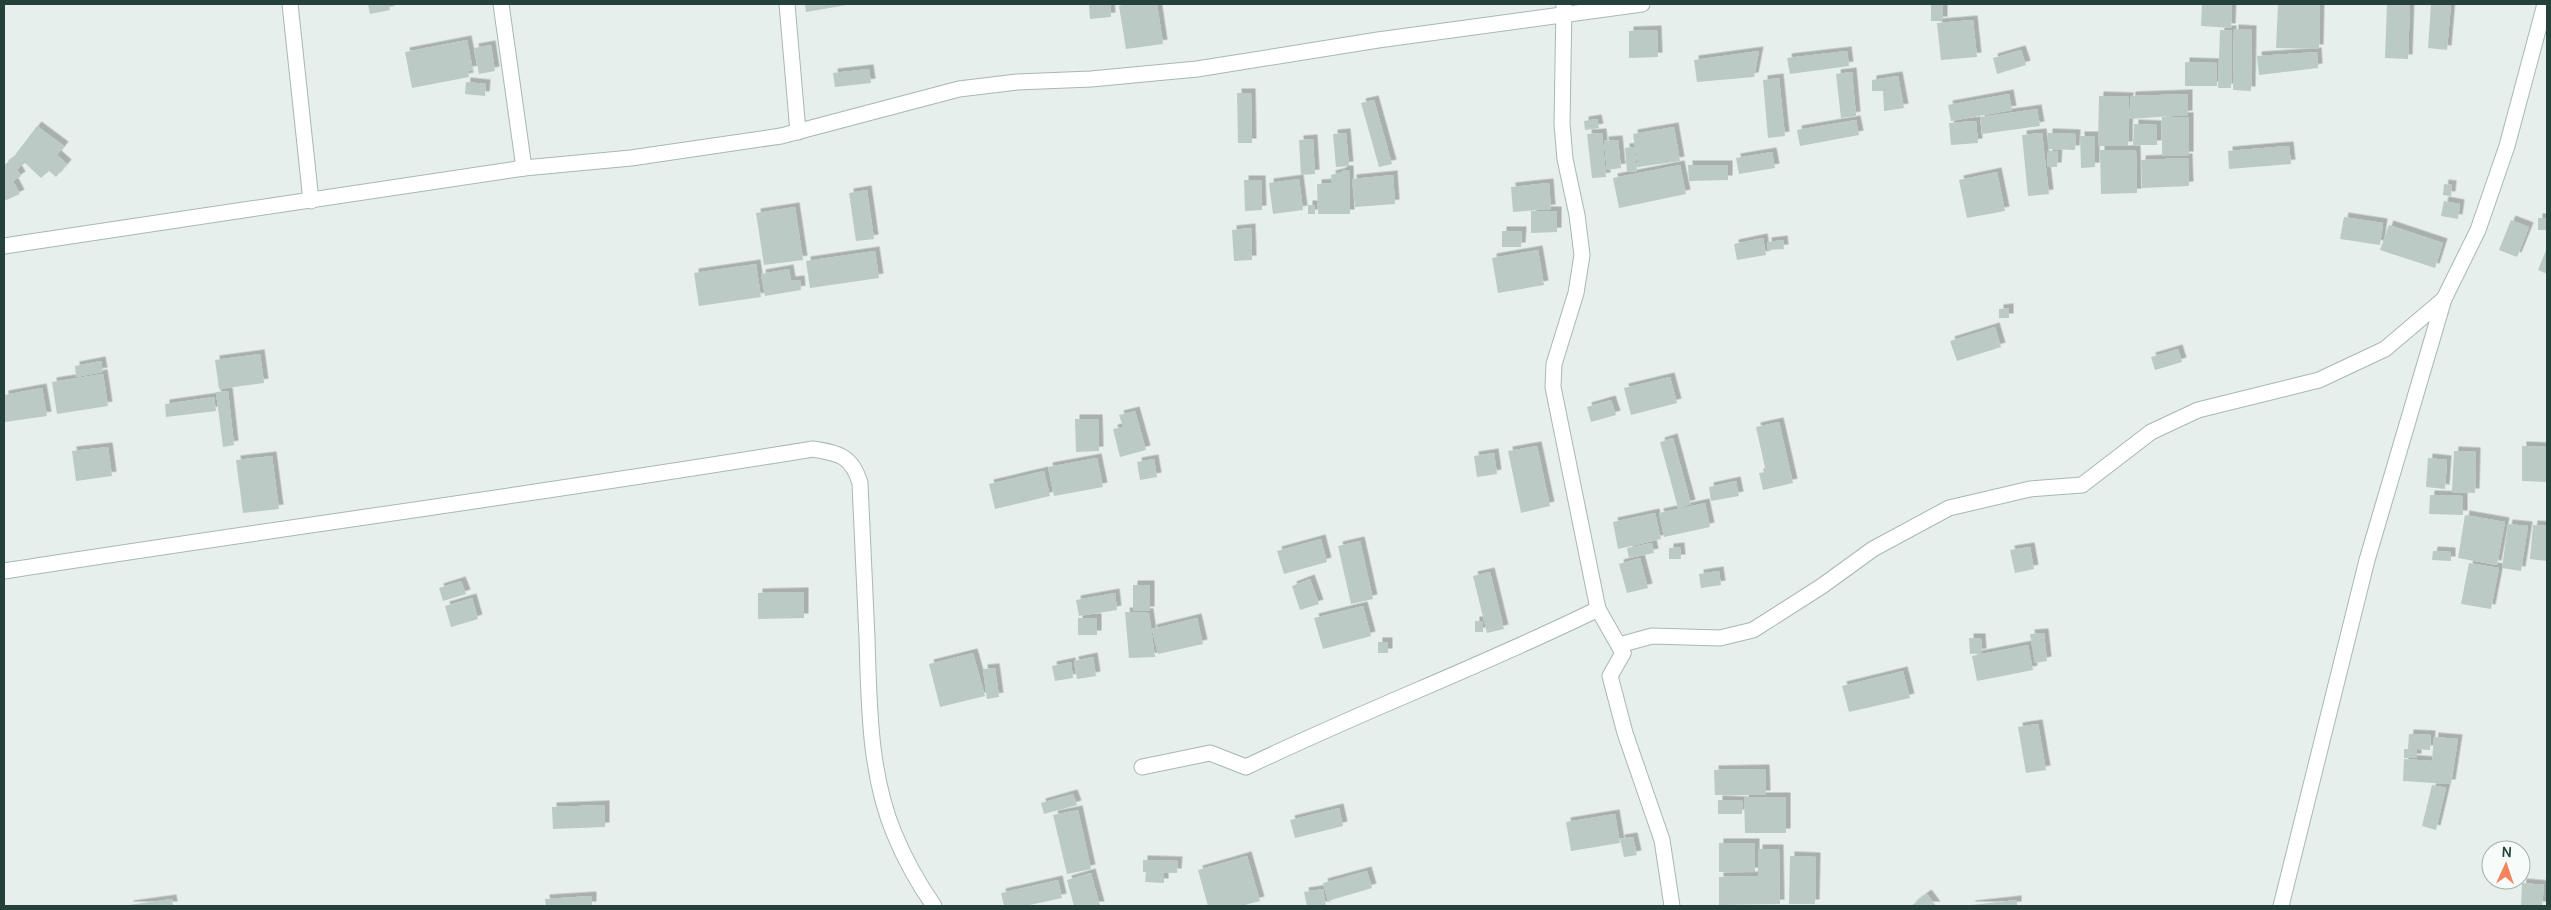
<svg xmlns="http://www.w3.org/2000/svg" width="2551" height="910" font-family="Manrope,sans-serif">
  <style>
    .building { fill: #bbcac4; filter: url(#shadow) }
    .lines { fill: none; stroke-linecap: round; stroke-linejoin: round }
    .minor-casing { stroke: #a8b8b2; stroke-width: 17 }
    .minor { stroke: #fff; stroke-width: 15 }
  </style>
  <defs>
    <filter id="shadow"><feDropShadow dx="4.5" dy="-4.5" stdDeviation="0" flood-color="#0004"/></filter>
  </defs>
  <rect width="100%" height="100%" fill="#e6efeb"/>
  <g class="building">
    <polygon points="368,4 389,4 390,10 370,14"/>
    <polygon points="805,4 847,4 847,5 806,12"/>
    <polygon points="1089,4 1110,4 1111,17 1090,19"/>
    <polygon points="1125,4 1157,4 1163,44 1126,49 1119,6"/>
    <rect x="1931" y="4" width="12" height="17"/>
    <polygon points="2202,4 2232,4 2231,28 2201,26"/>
    <polygon points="2278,4 2320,4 2319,49 2276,48"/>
    <polygon points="2387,4 2410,4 2408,59 2385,58"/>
    <polygon points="2431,4 2451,4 2447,50 2428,48"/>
    <polygon points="1973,20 1977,57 1941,60 1937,23"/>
    <polygon points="2234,29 2252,30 2251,91 2233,90"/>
    <polygon points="1657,30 1658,57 1629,58 1629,31"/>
    <polygon points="2220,30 2232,30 2231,88 2218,88"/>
    <polygon points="467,40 473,70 468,71 469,77 412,88 405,52"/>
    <polygon points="491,45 495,71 479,74 474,48"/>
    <polygon points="2021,50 2026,65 1997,74 1993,58"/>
    <polygon points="1759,51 1754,77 1697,82 1694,60"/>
    <polygon points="1847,51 1849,66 1790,74 1787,58"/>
    <polygon points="2317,52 2318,68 2259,75 2257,56"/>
    <polygon points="2185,62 2217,63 2217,86 2185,86"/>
    <polygon points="869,69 871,83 835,87 833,73"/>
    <polygon points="1852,72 1856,116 1841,118 1836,74"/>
    <polygon points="1898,76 1904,108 1884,111 1883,91 1872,91 1872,80"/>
    <polygon points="1779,78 1785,136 1768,138 1763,80"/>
    <polygon points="466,82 486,84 485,96 465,94"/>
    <polygon points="1237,93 1251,93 1252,143 1238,143"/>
    <polygon points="2009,94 2012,110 1951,121 1948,105"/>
    <polygon points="2188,94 2188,115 2129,119 2131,96"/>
    <polygon points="2099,96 2129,97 2128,146 2098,146"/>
    <polygon points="1374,100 1392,164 1379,167 1361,103"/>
    <polygon points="2037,109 2040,126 1982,134 1980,117"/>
    <rect x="2162" y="117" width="27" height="39"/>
    <polygon points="1597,119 1599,128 1585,130 1584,121"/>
    <polygon points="1856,120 1859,135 1800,146 1797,130"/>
    <polygon points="1976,121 1978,143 1951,145 1949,123"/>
    <polygon points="2134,124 2157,125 2157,145 2133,145"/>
    <polygon points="37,126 64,146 57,155 67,164 56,177 49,171 41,178 25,163 17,169 21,176 13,181 20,194 4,201 4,165 12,159"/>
    <polygon points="1674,127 1680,161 1638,167 1633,134"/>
    <polygon points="1346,133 1349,166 1336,167 1333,134"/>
    <polygon points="1602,133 1606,177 1592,178 1587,134"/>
    <polygon points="2042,133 2049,194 2028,196 2022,135"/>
    <polygon points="2048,133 2076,134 2075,150 2048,149"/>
    <polygon points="2080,136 2095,136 2095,167 2081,168"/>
    <polygon points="1313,139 1315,174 1301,175 1299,140"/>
    <polygon points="1618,140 1621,168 1607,170 1604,141"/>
    <polygon points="2289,146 2291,164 2229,169 2228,151"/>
    <polygon points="1634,147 1637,171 1627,172 1625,148"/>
    <polygon points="2100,150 2136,150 2137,193 2101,194"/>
    <polygon points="2048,151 2058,151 2057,167 2047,167"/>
    <polygon points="1772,152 1775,168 1739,174 1736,158"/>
    <polygon points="2188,158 2189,186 2142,188 2141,160"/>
    <polygon points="1680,165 1686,194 1619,208 1613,178"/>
    <polygon points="1688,165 1728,165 1728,180 1689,181"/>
    <polygon points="1342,170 1349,170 1350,214 1318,214 1317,184 1332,183 1331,175 1342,172"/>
    <polygon points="1997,172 2005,211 1967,218 1959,180"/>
    <polygon points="1393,175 1395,204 1355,207 1352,179"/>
    <polygon points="1299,179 1303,210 1273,214 1269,183"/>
    <polygon points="1244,180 1261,180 1262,210 1245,211"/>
    <polygon points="1549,183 1551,209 1513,212 1511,187"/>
    <polygon points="2444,184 2452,185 2451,196 2443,195"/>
    <polygon points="867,190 874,239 856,241 849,193"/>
    <polygon points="2444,201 2460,204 2458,219 2441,216"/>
    <rect x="1308" y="205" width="7" height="9"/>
    <polygon points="795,207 803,260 764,265 756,213"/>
    <polygon points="1531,211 1557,211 1557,232 1531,233"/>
    <polygon points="2344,217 2383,223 2380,245 2340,239"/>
    <rect x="2538" y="218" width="9" height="12"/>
    <polygon points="2511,220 2529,227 2517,257 2499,250"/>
    <polygon points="2389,225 2443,243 2435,268 2380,250"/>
    <polygon points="1251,228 1252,260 1234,261 1232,230"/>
    <polygon points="1502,231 1522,231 1521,247 1502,247"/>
    <polygon points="1763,238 1766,255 1737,260 1734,244"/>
    <polygon points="1783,240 1784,249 1768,250 1767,242"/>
    <polygon points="2547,248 2547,274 2538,270"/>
    <polygon points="1538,250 1544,285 1498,293 1492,258"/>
    <polygon points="875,251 879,278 810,288 806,261"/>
    <polygon points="756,264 761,297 699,306 694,273"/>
    <polygon points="789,269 791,281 800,280 801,290 765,296 761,274"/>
    <polygon points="2009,308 2009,318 1999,318 1999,309"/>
    <polygon points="1995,327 2001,347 1957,361 1950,341"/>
    <polygon points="2178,349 2182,362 2155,370 2151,357"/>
    <polygon points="260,354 264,383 219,389 215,360"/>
    <polygon points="101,361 103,372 76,377 75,366"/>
    <polygon points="103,374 108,406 57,414 52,382"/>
    <polygon points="1670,377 1677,403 1631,415 1624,388"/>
    <polygon points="42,388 47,416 5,422 4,395"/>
    <polygon points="228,391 234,445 223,447 216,392"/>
    <polygon points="214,397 216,411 166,417 165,404"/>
    <polygon points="1611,400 1616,415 1591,422 1587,407"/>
    <polygon points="1135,411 1146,450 1120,457 1113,429 1123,427 1119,415"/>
    <polygon points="1075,419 1098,419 1099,451 1076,452"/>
    <polygon points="1779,422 1793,483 1763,490 1759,473 1766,472 1756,427"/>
    <polygon points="1673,438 1691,504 1678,508 1660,442"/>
    <polygon points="1537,446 1550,506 1521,513 1508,451"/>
    <polygon points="2522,446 2547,447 2547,482 2522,481"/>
    <polygon points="108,447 112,476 76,481 72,451"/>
    <polygon points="2454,451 2476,452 2475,493 2452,492"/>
    <polygon points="1494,453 1497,474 1477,477 1474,456"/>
    <polygon points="272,456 279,509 243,513 236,460"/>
    <polygon points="1097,458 1103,487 1054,496 1048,467"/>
    <polygon points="2428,458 2447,460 2445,489 2426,487"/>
    <polygon points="1154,459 1157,477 1140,480 1137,462"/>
    <polygon points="1044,471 1050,496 995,509 989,484"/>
    <polygon points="1736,481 1739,496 1711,501 1709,487"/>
    <polygon points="2430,495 2463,496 2463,515 2429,514"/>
    <polygon points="1705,503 1710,527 1664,537 1659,513"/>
    <polygon points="1655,513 1661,539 1618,549 1613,522"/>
    <polygon points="2465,515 2505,522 2497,565 2458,558"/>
    <polygon points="2508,524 2528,526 2521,571 2502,568"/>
    <polygon points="2533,525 2547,526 2547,561 2530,559"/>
    <polygon points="1321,539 1327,562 1284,574 1277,551"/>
    <polygon points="1360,541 1373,599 1351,604 1338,546"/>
    <polygon points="1652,543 1654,553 1629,558 1627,548"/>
    <polygon points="1680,547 1681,559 1669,559 1669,548"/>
    <polygon points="2030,547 2034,569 2015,573 2010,550"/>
    <polygon points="2433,551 2451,552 2451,561 2432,560"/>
    <polygon points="1640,558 1648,588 1627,593 1619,564"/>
    <polygon points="2469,563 2499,568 2491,609 2461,604"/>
    <polygon points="1719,571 1721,585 1701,588 1699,574"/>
    <polygon points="1490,572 1504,629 1487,633 1473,576"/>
    <polygon points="1310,579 1319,604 1300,610 1292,586"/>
    <polygon points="461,581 466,594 443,601 439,588"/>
    <rect x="1133" y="585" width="17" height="26"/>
    <polygon points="804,592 804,618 758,619 758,593"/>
    <polygon points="1115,593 1117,610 1079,616 1076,600"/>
    <polygon points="472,598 478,619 451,627 445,606"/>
    <polygon points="1363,606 1371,636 1323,649 1314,618"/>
    <polygon points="1125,612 1149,613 1155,657 1129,658"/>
    <rect x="1078" y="618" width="19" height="17"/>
    <polygon points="1197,618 1203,644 1158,654 1152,629"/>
    <rect x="1475" y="621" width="8" height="11"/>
    <polygon points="2044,633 2047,661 2035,663 2030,634"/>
    <polygon points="1969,638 1981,638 1982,653 1970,654"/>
    <rect x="1378" y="642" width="10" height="11"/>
    <polygon points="2028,645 2033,670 1977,681 1972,656"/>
    <polygon points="973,653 985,696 940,707 929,664"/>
    <polygon points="1093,657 1096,676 1077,679 1074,661"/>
    <polygon points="1071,662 1073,678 1055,681 1052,666"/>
    <polygon points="995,668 999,697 987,699 983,669"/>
    <polygon points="1903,671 1910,698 1849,712 1842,686"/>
    <polygon points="2038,724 2046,770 2026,773 2018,727"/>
    <polygon points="2409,734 2431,735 2430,750 2417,749 2417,758 2404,758 2404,749 2408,749"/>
    <polygon points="2434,737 2458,739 2451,784 2403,781 2404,759 2432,761"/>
    <polygon points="1765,769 1766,795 1715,795 1714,770"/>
    <polygon points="2432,785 2446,788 2436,830 2422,826"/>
    <polygon points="1073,794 1077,805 1044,814 1041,803"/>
    <polygon points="1744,797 1786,797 1786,833 1745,833"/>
    <polygon points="1718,800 1743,801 1742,814 1718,814"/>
    <polygon points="605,805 605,827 553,829 552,807"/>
    <polygon points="1339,808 1343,826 1295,838 1290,820"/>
    <polygon points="1078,810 1091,869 1067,874 1053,815"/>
    <polygon points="1615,814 1620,843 1571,851 1566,822"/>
    <polygon points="1633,837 1637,855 1624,857 1620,839"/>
    <rect x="1719" y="843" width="36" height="29"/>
    <polygon points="1758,849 1779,849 1780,904 1719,905 1719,877 1758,876"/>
    <polygon points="1247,856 1260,901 1241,906 1208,906 1198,870"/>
    <polygon points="1790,856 1816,857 1815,904 1789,904"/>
    <polygon points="1143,860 1178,861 1177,873 1143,872"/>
    <polygon points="1367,871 1372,888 1328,901 1323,883"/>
    <polygon points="1146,872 1164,873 1164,883 1145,882"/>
    <polygon points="1091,873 1100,906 1074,906 1067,880"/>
    <polygon points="1058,880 1062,898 1025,906 1004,906 1001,893"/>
    <polygon points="2522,883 2544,885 2542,906 2521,906"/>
    <polygon points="1323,889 1326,906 1307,906 1304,892"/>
    <polygon points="1927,894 1936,906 1911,906"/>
    <polygon points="592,896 592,906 546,906 545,899"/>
    <polygon points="172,899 173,906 129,906 129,905"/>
    <polygon points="2017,900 2017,906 1971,906 1971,905"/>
  </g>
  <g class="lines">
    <g class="minor-casing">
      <g id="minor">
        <polyline points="290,4 311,201"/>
        <polyline points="501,4 524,168"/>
        <polyline points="787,4 798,132"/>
        <polyline points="1564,4 1562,124 1565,159 1577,215 1582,255 1576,293 1554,364 1553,387 1598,609 1623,653 1610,676 1625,733 1662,840 1672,906"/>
        <polyline points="4,246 524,168 631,158 781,136 959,89 1017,82 1091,79 1197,69 1378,40 1642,4"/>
        <path d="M 4,571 C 273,529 544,493 813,449 C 839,453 852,456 860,483 C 862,535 865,587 867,638 C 869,703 869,773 894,833 C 905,860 918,883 934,906"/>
        <polyline points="1623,653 1619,645 1652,636 1720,638 1753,630 1822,586 1873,549 1949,508 2030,489 2082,485 2151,432 2198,410 2319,380 2385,349 2444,299"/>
        <path d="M 1142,767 L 1210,753 L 1246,767 C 1362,711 1482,666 1598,609"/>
        <polyline points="2281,906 2367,560 2444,299 2478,230 2507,146 2545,4"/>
      </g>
    </g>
    <use href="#minor" class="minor"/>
  </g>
  <rect width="2551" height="910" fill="none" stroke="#24423a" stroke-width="10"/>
  <g transform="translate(2506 865) rotate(3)"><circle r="24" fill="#f7fbf9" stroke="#a3b1ad"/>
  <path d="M0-4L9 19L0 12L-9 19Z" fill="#f4845f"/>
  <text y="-8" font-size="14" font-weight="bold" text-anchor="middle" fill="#24423a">N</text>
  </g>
</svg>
